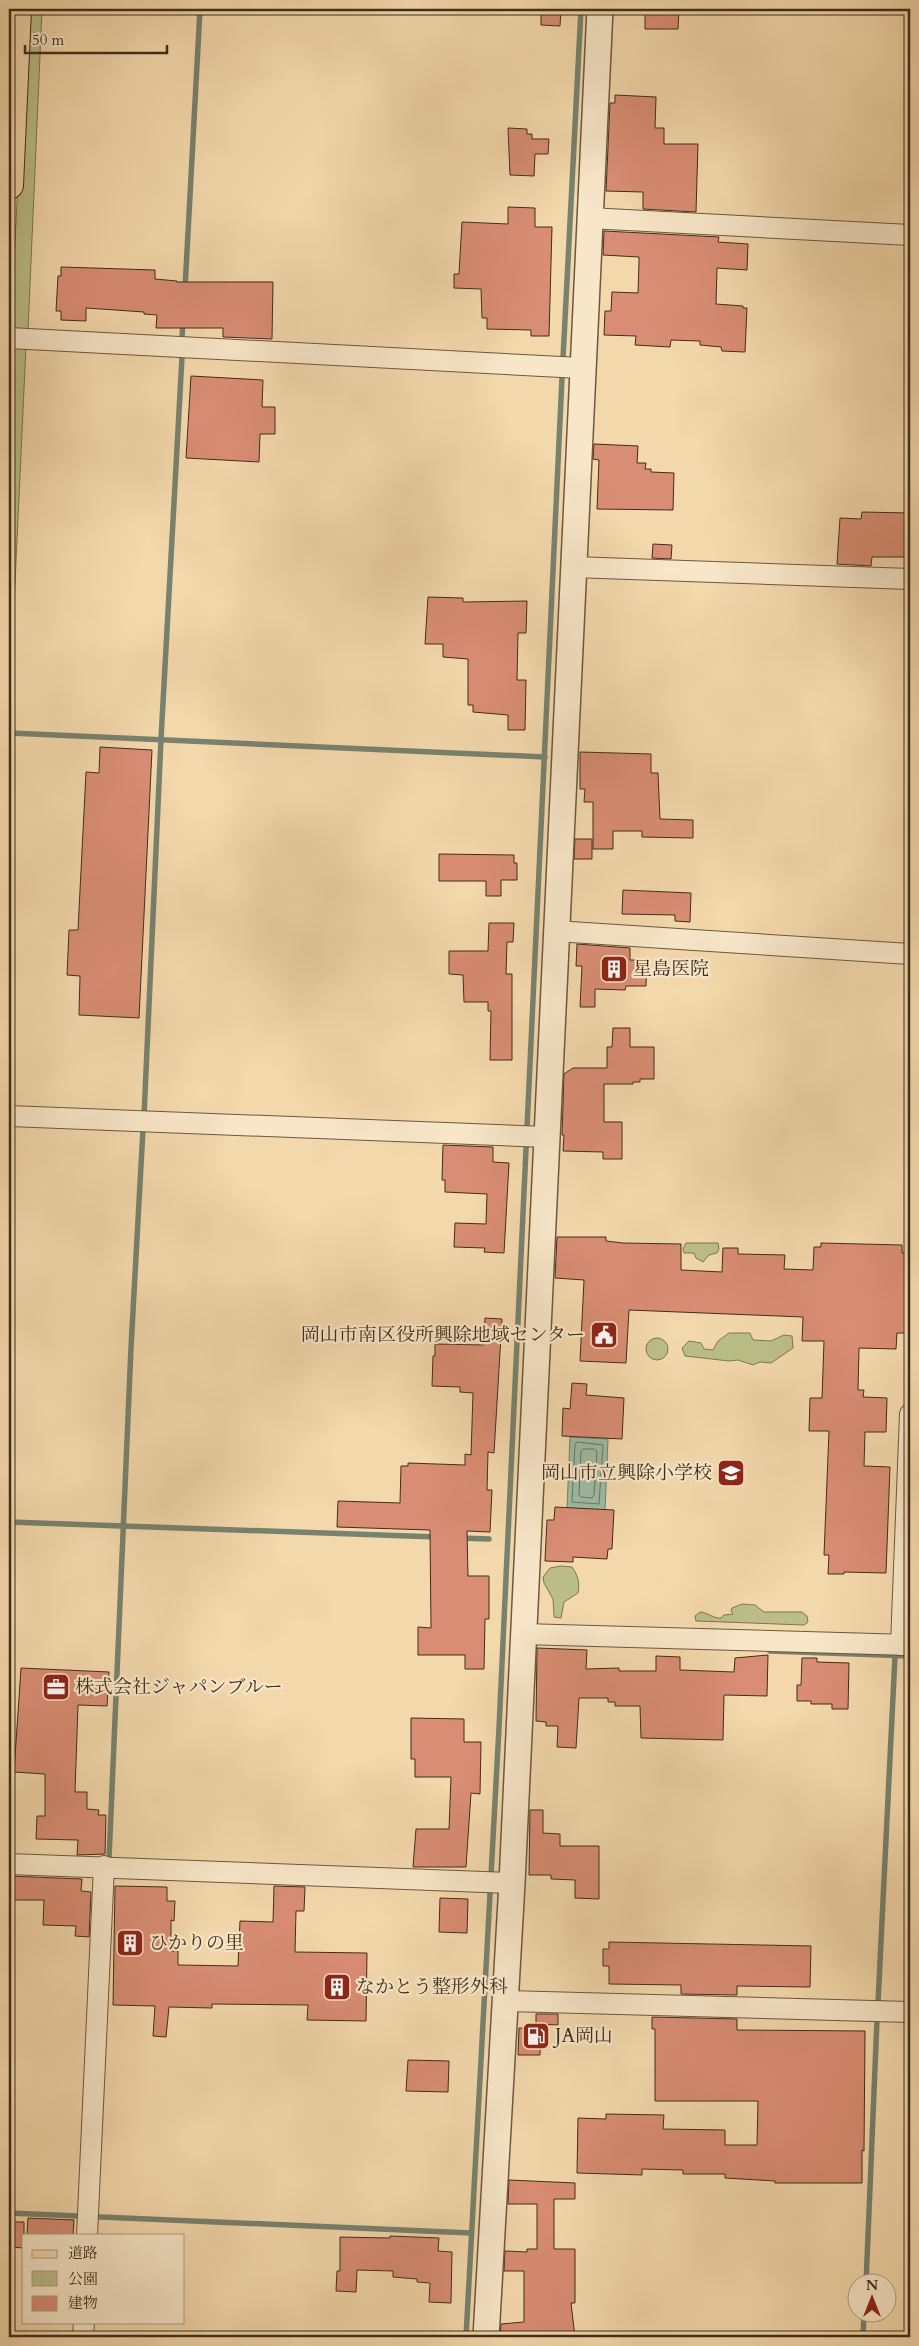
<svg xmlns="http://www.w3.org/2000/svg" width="919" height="2346" font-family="Cardo,'Noto Serif JP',serif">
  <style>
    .green { fill: #bbbe88; stroke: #7e7652 }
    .water { fill: #9cbba5; stroke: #78826e }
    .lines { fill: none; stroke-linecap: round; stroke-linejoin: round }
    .shore { stroke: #6e7460; stroke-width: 1 }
    .stream { stroke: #78826e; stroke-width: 5.5 }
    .building { fill: #d98d74; stroke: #412d1c }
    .minor-casing { stroke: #6e5840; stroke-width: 22 }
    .tertiary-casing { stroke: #6e5840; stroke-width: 28 }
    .primary-casing { stroke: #412d1c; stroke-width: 30 }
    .minor { stroke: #f7e6c8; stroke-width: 20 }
    .tertiary { stroke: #f7e6c8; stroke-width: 25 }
    .primary { stroke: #f3d8ab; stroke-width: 28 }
    .labels { text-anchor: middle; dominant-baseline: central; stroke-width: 4.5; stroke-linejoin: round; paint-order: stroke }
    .poi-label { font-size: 19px; fill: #412d1c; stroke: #f7e6c8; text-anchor: start }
  </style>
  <rect width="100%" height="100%" fill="#f3d8ab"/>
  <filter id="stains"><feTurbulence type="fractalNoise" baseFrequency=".004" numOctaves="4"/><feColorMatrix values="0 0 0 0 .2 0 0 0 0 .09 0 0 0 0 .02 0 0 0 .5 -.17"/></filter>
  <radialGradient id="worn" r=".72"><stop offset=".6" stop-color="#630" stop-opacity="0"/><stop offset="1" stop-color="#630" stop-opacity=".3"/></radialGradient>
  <g class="green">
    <path d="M 27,9 L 42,9 L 28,330 C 18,330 14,329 11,320 Z"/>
    <polygon points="12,346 26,346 9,713 9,372 10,349"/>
    <polygon points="686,1243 718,1243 719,1249 717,1253 709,1255 703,1262 696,1258 694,1253 684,1253 683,1249"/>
    <polygon points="729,1333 750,1333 753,1340 771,1341 784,1335 792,1336 793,1348 771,1363 760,1362 753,1365 738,1360 729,1361 685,1356 682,1348 689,1341 701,1343 704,1349 713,1350 718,1341"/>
    <circle cx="657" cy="1349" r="11"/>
    <path d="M 561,1566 L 572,1567 C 578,1576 580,1582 578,1593 L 564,1602 L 561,1618 L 554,1617 L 553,1599 L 544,1583 L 543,1577 L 550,1568 Z"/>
    <path d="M 742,1604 L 755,1605 L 764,1612 L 802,1612 L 807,1616 L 808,1622 L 804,1625 L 696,1621 L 695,1616 L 700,1612 C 707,1612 714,1619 721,1618 L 724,1615 L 733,1614 L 731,1611 L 732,1608 Z"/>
  </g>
  <polygon class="water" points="570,1437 608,1439 605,1510 567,1508"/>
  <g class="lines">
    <g class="shore">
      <polygon points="577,1442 603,1445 599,1504 572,1502 575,1445"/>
      <polygon points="583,1449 594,1449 597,1451 594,1495 592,1498 581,1497 579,1495 581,1451"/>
    </g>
    <g class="stream">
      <polyline points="185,289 200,9"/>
      <polyline points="182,338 183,320"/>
      <polyline points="10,733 545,757"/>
      <polyline points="144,1116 161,739 182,357"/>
      <polyline points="9,1522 437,1537"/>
      <polyline points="461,1538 489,1539"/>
      <polyline points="770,1651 910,1656"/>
      <polyline points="109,1859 131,1348 143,1129 147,1129"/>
      <polyline points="878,2003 895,1656"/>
      <polyline points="9,2213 471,2233"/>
      <polyline points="866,2284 877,2020"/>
      <polyline points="466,2337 499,1728 562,378 581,9"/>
      <polyline points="863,2337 864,2314"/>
    </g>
  </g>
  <g class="building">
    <polygon points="541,9 561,9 560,26 541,25"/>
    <polygon points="645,9 679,9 678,29 645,29"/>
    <polygon points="615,95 656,97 655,128 664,128 664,144 698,144 696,212 643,209 643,192 606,191 610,103 615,103"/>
    <polygon points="508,128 527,129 527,134 532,134 532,139 549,139 548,154 535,154 534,176 510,175"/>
    <polygon points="508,207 535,208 535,227 552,227 549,336 531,336 531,330 487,329 487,318 482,318 481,289 454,288 454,274 459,274 462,222 508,224"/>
    <polygon points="604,231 719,237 718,242 748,244 747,270 717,268 716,304 743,306 743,308 747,308 745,352 722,351 721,347 700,345 700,341 671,340 670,347 635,345 636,336 604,335 605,311 611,311 612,292 638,293 639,262 639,257 603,255"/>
    <polygon points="61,267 155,270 155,279 177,281 177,282 273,282 272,339 223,337 223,328 156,328 157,315 144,314 144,312 86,308 86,321 61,320 61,311 56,311 58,276 61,276"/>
    <polygon points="191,376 263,380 262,407 275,407 275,434 260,434 259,462 186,458"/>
    <polygon points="594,444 638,446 637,463 646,463 645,469 651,469 651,472 674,473 673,510 597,509 599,460 593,459"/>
    <polygon points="862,512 910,513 910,557 872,557 871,566 837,564 840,518 861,519"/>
    <polygon points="653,544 672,545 671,559 652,558"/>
    <polygon points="428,597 463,598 463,602 527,601 526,633 518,633 517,680 526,680 525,730 508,730 508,715 473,712 473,705 468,705 468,659 443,657 443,644 425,644"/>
    <polygon points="100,747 152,750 139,1018 79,1015 80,976 67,975 69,930 78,930 86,772 99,773"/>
    <polygon points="580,752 651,754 651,773 658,773 660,819 693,820 693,838 642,837 642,831 613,831 613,849 593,849 593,802 584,802 585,789 580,789"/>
    <polygon points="575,839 592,839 592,859 574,859"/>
    <polygon points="439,854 514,855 514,863 517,863 517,880 501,880 501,896 486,896 486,881 439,881"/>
    <polygon points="623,890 691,893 690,922 675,921 675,915 622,914"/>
    <polygon points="489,923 514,923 513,942 507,942 506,974 512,974 512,1060 490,1060 491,1011 488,1011 488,1002 464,1002 463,975 449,974 449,951 488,951"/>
    <polygon points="577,944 630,948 630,960 647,960 646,986 626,986 625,990 595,989 595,1007 580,1007 582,966 576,966"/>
    <polygon points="613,1028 630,1028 630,1047 654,1047 654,1079 640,1079 640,1082 633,1082 633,1084 604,1084 604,1122 622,1122 622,1159 603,1159 603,1152 563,1151 564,1135 562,1135 564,1074 573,1068 607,1068 607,1047 612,1047"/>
    <polygon points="443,1145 493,1147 493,1162 509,1163 504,1253 484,1252 485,1248 454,1247 455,1223 486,1224 487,1194 445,1192 445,1180 442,1180"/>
    <polygon points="557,1237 606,1237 606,1241 623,1243 681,1244 681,1270 722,1272 723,1248 738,1248 738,1254 785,1255 784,1269 813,1270 814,1247 821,1247 821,1243 902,1245 902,1253 910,1253 906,1333 897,1333 896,1349 859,1348 858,1390 864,1390 863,1397 887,1398 886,1432 865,1432 864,1466 890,1467 886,1573 844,1572 844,1574 828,1574 829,1555 824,1555 829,1431 809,1431 810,1398 822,1398 824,1341 802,1341 803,1317 629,1310 626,1363 580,1361 584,1280 555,1278"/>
    <polygon points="485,1318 502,1319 494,1453 488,1452 487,1490 492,1490 490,1532 467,1531 468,1576 489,1576 489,1619 485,1619 484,1669 465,1669 465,1655 418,1655 418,1627 431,1628 430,1530 337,1527 338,1501 400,1503 401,1466 408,1466 408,1463 465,1465 465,1454 471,1455 473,1393 460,1392 460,1387 432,1386 433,1356 435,1356 435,1344 484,1345"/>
    <polygon points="572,1383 587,1384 586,1395 624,1398 622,1439 562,1436 563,1408 570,1409"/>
    <polygon points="555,1507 614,1510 612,1549 608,1549 607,1559 573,1557 573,1562 545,1561 547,1520 554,1520"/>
    <polygon points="537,1648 587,1650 586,1669 619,1668 619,1671 656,1671 656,1656 680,1657 680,1670 734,1672 735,1658 768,1655 767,1696 724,1695 723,1740 641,1738 640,1706 615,1706 615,1702 608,1702 608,1698 579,1698 576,1748 557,1747 558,1726 546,1726 546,1722 536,1721"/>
    <polygon points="802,1658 817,1658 817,1662 849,1663 848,1709 832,1709 832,1704 811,1704 811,1701 797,1701 797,1685 801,1685"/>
    <polygon points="21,1668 109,1672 107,1706 78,1705 75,1792 87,1792 87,1809 99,1810 98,1815 106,1815 105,1854 77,1855 78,1840 36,1839 37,1816 45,1816 45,1774 14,1772"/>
    <polygon points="411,1718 464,1719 464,1742 481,1742 480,1794 471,1793 466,1867 413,1867 416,1829 449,1829 451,1777 415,1777 415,1759 411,1759"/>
    <polygon points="530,1810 543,1810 543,1833 560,1834 560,1846 599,1846 599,1899 575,1898 575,1880 551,1879 551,1875 529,1875"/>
    <polygon points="9,1876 82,1879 81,1891 91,1892 89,1937 75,1936 76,1926 43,1925 44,1900 9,1900"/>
    <polygon points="115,1886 167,1887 167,1901 175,1901 174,1921 171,1920 171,1951 178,1951 178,1965 238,1966 240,1921 273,1922 274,1886 305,1887 304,1911 296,1911 295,1952 367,1953 366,2021 307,2020 308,2005 212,2004 212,2008 169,2007 166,2037 153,2036 155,2006 113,2005"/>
    <polygon points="440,1898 468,1899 467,1933 439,1932"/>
    <polygon points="609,1942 811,1946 810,1987 737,1986 737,1995 681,1994 681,1985 609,1984 609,1966 603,1966 603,1949 609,1949"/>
    <polygon points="536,2014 558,2014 558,2025 536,2024"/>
    <polygon points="652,2017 737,2019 737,2030 865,2031 864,2151 862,2150 862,2183 775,2183 775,2181 725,2178 725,2174 683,2174 683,2170 642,2169 642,2175 577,2173 578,2118 606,2119 606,2114 664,2115 663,2129 725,2130 725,2145 757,2145 758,2101 655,2101 655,2029 652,2029"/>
    <polygon points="519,2028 541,2029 540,2055 518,2055"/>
    <polygon points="408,2060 449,2061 448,2092 406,2091"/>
    <polygon points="509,2180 575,2183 575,2199 554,2199 554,2249 575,2249 575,2303 571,2303 575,2337 500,2337 501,2324 524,2322 524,2271 504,2271 505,2251 527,2252 527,2249 537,2249 537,2204 508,2204"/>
    <polygon points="28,2218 74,2220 73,2235 27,2235"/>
    <polygon points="9,2222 24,2222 24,2248 9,2247"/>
    <polygon points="390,2236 439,2238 438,2251 452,2252 451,2303 429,2302 430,2283 417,2282 417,2279 393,2277 393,2271 357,2270 356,2292 336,2291 337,2271 340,2271 340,2237 390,2238"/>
  </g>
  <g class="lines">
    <g class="minor-casing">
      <g id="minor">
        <polyline points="589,218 910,235"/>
        <polyline points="9,338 581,368"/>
        <polyline points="573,567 910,579"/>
        <polyline points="555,931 910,954"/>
        <polyline points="9,1116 546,1137"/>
        <polyline points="522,1634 910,1645"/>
        <polyline points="901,1645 910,1414"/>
        <polyline points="9,1864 512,1883"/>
        <polyline points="505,2001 910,2012"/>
        <polyline points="87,2235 104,1866"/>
        <polyline points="83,2337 84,2322"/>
      </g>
    </g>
    <g class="tertiary-casing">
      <polyline id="tertiary" points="486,2337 512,1883 600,9"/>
    </g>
    <g class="primary-casing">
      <polyline id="primary" points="9,185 17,9"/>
    </g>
    <use href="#minor" class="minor"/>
    <use href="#tertiary" class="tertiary"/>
    <use href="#primary" class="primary"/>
  </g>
  <defs>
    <g id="building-square" transform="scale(1.4375)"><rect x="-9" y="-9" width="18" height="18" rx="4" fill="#8f2418" stroke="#f7e6c8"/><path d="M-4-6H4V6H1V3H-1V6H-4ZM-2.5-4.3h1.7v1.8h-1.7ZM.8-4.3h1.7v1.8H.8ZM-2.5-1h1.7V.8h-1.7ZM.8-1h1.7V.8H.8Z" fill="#fff"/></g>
    <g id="civic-square" transform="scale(1.4375)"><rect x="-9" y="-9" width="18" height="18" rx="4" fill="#8f2418" stroke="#f7e6c8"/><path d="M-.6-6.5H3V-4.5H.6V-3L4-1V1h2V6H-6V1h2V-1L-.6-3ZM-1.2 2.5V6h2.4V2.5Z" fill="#fff"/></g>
    <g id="school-square" transform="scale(1.4375)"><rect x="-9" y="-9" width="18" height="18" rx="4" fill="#8f2418" stroke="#f7e6c8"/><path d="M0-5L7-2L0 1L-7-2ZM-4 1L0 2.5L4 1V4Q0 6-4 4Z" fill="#fff"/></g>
    <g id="office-square" transform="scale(1.4375)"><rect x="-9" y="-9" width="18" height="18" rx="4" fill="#8f2418" stroke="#f7e6c8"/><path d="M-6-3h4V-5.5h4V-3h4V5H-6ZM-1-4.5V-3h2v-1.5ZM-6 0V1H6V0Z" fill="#fff"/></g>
    <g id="fuel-square" transform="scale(1.4375)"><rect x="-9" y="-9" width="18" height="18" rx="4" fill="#8f2418" stroke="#f7e6c8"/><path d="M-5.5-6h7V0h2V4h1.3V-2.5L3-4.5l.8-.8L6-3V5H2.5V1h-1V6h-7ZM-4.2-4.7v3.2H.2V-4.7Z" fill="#fff"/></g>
  </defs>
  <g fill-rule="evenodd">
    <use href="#building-square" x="614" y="969"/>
    <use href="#civic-square" x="604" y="1335"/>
    <use href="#school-square" x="731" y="1473"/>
    <use href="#office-square" x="56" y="1687"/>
    <use href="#building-square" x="130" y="1943"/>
    <use href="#building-square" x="337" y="1987"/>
    <use href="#fuel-square" x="536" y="2036"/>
  </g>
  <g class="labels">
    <g class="poi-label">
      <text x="633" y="969">星島医院</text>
      <text x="585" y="1335" text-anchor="end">岡山市南区役所興除地域センター</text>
      <text x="712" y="1473" text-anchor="end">岡山市立興除小学校</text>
      <text x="75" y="1687">株式会社ジャパンブルー</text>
      <text x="149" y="1943">ひかりの里</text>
      <text x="356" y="1987">なかとう整形外科</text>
      <text x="555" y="2036">JA岡山</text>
    </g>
  </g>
  <rect width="919" height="2346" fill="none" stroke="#f3d8ab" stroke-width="30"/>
  <rect x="10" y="10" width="899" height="2326" fill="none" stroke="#412d1c" stroke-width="2.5"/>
  <rect x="15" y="15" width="889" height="2316" fill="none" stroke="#412d1c"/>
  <rect x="22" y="2234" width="162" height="90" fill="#f7e6c8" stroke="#ae9c83"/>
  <rect x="32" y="2250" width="25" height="8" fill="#f3d8ab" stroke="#ae9c83"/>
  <text x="68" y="2258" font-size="15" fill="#412d1c">道路</text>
  <rect x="32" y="2271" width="25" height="15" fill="#bbbe88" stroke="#ae9c83"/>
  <text x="68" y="2284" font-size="15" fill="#412d1c">公園</text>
  <rect x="32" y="2296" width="25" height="15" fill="#d98d74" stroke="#ae9c83"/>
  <text x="68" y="2308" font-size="15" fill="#412d1c">建物</text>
  <g transform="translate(872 2298)"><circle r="24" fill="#f7e6c8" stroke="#ae9c83"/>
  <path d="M0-4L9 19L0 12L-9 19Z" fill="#8f2418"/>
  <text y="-8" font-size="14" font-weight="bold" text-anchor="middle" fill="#412d1c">N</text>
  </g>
  <path d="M25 45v8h142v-8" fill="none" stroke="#412d1c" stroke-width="2.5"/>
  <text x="32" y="45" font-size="15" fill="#412d1c" stroke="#f7e6c8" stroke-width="4" paint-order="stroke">50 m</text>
  <rect width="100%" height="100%" filter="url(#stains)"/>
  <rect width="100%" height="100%" fill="url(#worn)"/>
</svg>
